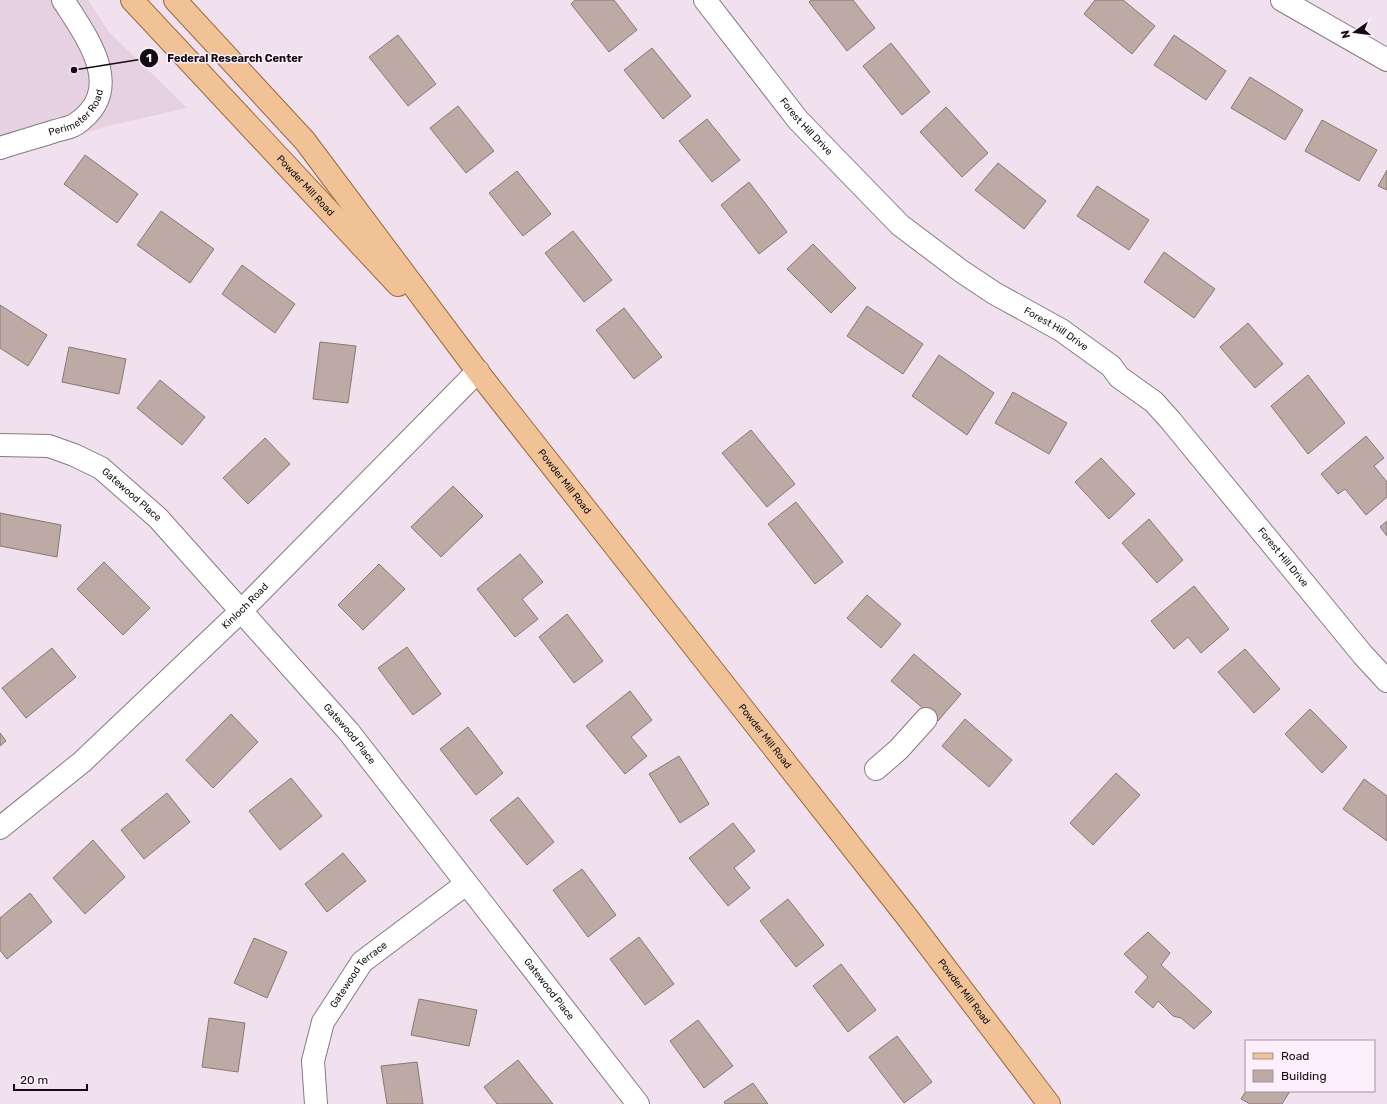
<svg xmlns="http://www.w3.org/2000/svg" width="1387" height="1104" font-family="Rubik,sans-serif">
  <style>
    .built { fill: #e6d1e3 }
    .building { fill: #bdaaa4; stroke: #897771 }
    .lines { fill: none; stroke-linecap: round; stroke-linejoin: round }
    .minor-casing { stroke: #867985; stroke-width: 24 }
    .major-casing { stroke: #9d693a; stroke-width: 24 }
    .minor { stroke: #fff; stroke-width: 22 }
    .major { stroke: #f1c296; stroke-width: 22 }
    .labels { text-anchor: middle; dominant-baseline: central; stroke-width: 3; stroke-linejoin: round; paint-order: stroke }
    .street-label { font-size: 10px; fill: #120d12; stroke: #feeffc }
    .leader { fill: none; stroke: #120d12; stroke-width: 1.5 }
    .callout-dot { fill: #120d12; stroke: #feeffc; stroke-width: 1.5 }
    .mark-label { font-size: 12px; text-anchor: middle; font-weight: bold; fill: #fff }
    .callout-label { font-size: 11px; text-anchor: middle; font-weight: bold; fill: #120d12; stroke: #feeffc; stroke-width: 3; stroke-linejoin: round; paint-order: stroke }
  </style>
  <rect width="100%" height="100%" fill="#f1e1ef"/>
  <polygon class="built" points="0,0 88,0 109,32 187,108 104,127 0,160"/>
  <g class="building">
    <polygon points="575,0 614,0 637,30 609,52 571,4"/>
    <polygon points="811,0 853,0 875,28 847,51 809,2"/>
    <polygon points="1095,0 1123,0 1155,26 1132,54 1084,14"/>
    <polygon points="398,35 436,84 408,106 369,57"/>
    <polygon points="1174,35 1226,71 1206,100 1154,65"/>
    <polygon points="891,43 930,92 902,115 863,66"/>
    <polygon points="652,48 691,96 663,119 624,70"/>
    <polygon points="1250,77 1303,110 1285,140 1231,108"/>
    <polygon points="458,106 494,151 466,173 430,128"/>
    <polygon points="946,107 988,153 962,177 920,132"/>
    <polygon points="707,119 740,160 712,182 679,141"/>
    <polygon points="1322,120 1377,150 1359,181 1305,151"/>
    <polygon points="85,155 138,194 117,223 64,184"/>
    <polygon points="998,163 1046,201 1024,229 975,190"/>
    <polygon points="1387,170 1387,190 1378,186"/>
    <polygon points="517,171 551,214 523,236 489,193"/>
    <polygon points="749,182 787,232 759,254 721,205"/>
    <polygon points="1097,186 1149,220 1129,250 1077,216"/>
    <polygon points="161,211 214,249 190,283 137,245"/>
    <polygon points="573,231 612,280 584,302 545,253"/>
    <polygon points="813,244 856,288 831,313 787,269"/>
    <polygon points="1164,252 1215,289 1194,318 1144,282"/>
    <polygon points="242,265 295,304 275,333 222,294"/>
    <polygon points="0,305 47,335 28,366 0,348"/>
    <polygon points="867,306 923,344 903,374 847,336"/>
    <polygon points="624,308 662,357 634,379 596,330"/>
    <polygon points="1248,323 1283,364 1255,388 1220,347"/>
    <polygon points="320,342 356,346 348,403 313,399"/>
    <polygon points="69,347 126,359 119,394 62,382"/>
    <polygon points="939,355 994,393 967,435 912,396"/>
    <polygon points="1308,375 1345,423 1308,454 1271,406"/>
    <polygon points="160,380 205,417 182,445 137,408"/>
    <polygon points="1013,392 1067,423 1049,454 995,423"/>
    <polygon points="751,430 795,484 767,507 722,453"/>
    <polygon points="1366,436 1384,458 1374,466 1387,482 1387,497 1366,515 1345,489 1338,494 1321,474"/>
    <polygon points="265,438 290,464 248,504 223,478"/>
    <polygon points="1101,458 1135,494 1109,519 1075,482"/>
    <polygon points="453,486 483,516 441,557 411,527"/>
    <polygon points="796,502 843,562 815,584 768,524"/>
    <polygon points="0,513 61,525 57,557 0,546"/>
    <polygon points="1149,519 1183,560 1157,583 1122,543"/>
    <polygon points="1387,521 1387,536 1380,527"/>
    <polygon points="520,554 543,582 522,599 538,619 515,637 477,589"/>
    <polygon points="104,562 150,608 123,635 77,589"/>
    <polygon points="379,564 405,589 363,630 338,605"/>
    <polygon points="1194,586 1229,629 1201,653 1188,637 1174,649 1151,621"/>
    <polygon points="867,595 901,624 881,648 847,618"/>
    <polygon points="567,614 603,661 574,683 539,637"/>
    <polygon points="407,647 441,694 413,715 378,668"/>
    <polygon points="52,648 76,677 26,718 2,688"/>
    <polygon points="1245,649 1280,689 1254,713 1218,672"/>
    <polygon points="914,654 961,694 938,721 891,681"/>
    <polygon points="630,691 652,720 631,737 647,756 625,774 586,726"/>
    <polygon points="1310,709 1347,747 1322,773 1285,734"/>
    <polygon points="231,714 258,742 213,788 186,760"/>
    <polygon points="965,719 1012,760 989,787 942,746"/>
    <polygon points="468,727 503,773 476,795 440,749"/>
    <polygon points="0,733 6,741 0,746"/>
    <polygon points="679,756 709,804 680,823 649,774"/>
    <polygon points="1116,773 1140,795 1093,845 1070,823"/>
    <polygon points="291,778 322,816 280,850 249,811"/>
    <polygon points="1364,779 1387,796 1387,841 1343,809"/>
    <polygon points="167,793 190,822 144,859 121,830"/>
    <polygon points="518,797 554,842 527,865 490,820"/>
    <polygon points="733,823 755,851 734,868 750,888 728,906 689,858"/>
    <polygon points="93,840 125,877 85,914 53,878"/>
    <polygon points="343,853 366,881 327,912 305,884"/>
    <polygon points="582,869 616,915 588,937 553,890"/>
    <polygon points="30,893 52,922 7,959 0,950 0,918"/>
    <polygon points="788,899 824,945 796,967 760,921"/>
    <polygon points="1148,932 1170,953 1161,965 1212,1012 1194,1029 1181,1018 1173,1016 1158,1001 1153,1008 1135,992 1148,977 1124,954"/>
    <polygon points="639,937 674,984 645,1005 610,959"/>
    <polygon points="254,938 287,952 267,998 234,983"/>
    <polygon points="841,964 876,1010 848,1032 813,986"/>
    <polygon points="419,999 477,1010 469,1046 411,1035"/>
    <polygon points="209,1018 245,1023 238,1072 202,1067"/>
    <polygon points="698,1020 733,1066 704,1088 670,1041"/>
    <polygon points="897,1036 932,1082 904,1103 869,1057"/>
    <polygon points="518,1060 553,1104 497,1104 484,1087"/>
    <polygon points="417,1062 423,1104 387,1104 381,1066"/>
    <polygon points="753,1083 768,1104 725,1104 724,1102"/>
    <polygon points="1246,1091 1290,1091 1282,1104 1250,1104 1241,1099"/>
  </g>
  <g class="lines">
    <g class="minor-casing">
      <g id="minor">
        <path id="s1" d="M 705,0 L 798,120 L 900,225 L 961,271 L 994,293 L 1061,330 L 1111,366 L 1119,377 L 1154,402 L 1171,421 L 1363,655 L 1387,681"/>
        <polyline points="1282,0 1387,60"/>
        <path id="s2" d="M 0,148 C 18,142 37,137 55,131 C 62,129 70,128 76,124 C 127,89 87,38 63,0"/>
        <path id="s3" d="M 0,445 L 49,446 L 74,455 L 101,468 L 158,518 L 349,732 L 638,1104"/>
        <polyline points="876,769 899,749 926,719"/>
        <path id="s4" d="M 0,828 L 82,762 L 241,611 L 478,371"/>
        <path id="s5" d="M 316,1104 L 313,1061 L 323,1022 L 362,962 L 466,884"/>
      </g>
    </g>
    <g class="major-casing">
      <g id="major">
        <path id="s6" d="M 132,0 L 398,285"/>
        <path id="s7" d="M 175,0 L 305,141 L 481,376 L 907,917 L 1049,1104"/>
      </g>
    </g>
    <use href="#minor" class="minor"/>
    <use href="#major" class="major"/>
  </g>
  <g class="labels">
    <g class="street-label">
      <text stroke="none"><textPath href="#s2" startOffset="87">Perimeter Road</textPath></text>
      <text stroke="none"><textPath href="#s1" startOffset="162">Forest Hill Drive</textPath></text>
      <text stroke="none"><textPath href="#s6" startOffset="254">Powder Mill Road</textPath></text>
      <text stroke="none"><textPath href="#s1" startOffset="486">Forest Hill Drive</textPath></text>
      <text stroke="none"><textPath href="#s7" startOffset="620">Powder Mill Road</textPath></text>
      <text stroke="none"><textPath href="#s3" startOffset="146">Gatewood Place</textPath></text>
      <text stroke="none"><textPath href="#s1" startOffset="811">Forest Hill Drive</textPath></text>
      <text stroke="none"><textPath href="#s4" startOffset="331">Kinloch Road</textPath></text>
      <text stroke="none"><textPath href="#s3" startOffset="470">Gatewood Place</textPath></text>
      <text stroke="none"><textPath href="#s7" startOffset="944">Powder Mill Road</textPath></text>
      <text stroke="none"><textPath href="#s5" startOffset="143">Gatewood Terrace</textPath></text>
      <text stroke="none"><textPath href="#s3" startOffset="794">Gatewood Place</textPath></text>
      <text stroke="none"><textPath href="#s7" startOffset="1268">Powder Mill Road</textPath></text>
    </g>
  </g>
  <path class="leader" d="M74 70L149 58"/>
  <g class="callout-dot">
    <circle cx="74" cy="70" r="4"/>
    <circle cx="149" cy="58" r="10"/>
  </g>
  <g class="mark-label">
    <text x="149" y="62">1</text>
  </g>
  <g class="callout-label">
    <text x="235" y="62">Federal Research Center</text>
  </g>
  <rect x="1245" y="1040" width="130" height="52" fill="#feeffc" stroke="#a0959e"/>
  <rect x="1253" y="1053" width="20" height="6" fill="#f1c296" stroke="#a0959e"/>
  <text x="1281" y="1060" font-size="12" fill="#120d12">Road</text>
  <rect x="1253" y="1070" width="20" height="12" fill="#bdaaa4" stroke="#a0959e"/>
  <text x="1281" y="1080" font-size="12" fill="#120d12">Building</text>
  <g transform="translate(1355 32) rotate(256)" stroke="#feeffc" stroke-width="3" paint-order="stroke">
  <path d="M0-3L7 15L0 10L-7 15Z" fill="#120d12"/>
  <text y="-6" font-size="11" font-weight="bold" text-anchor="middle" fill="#120d12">N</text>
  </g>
  <path d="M14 1084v6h73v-6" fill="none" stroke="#120d12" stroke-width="2"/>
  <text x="20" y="1084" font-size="12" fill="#120d12" stroke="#feeffc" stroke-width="3" paint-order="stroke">20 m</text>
</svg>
